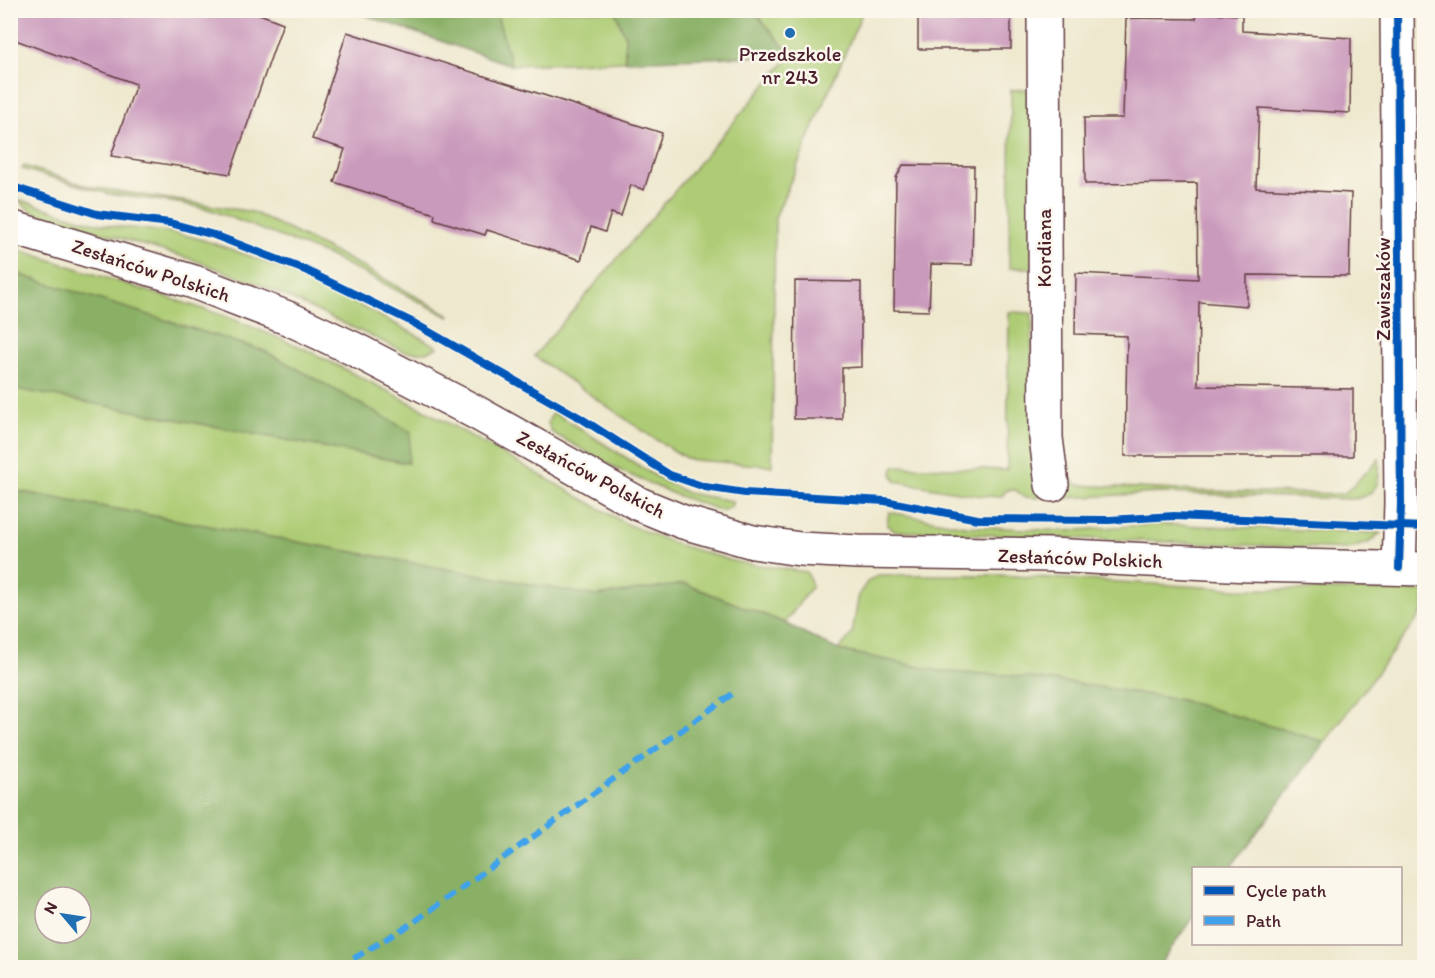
<svg xmlns="http://www.w3.org/2000/svg" width="1435" height="978" font-family="Itim,sans-serif">
  <style>
    .green { fill: #adcc74; stroke: #7c7650; stroke-width: 1.5 }
    .forest { fill: #8ab066; stroke: #6a6848; stroke-width: 1.5; fill-rule: evenodd }
    .building { fill: #ca9abc }
    .lines { fill: none; stroke-linecap: round; stroke-linejoin: round }
    .minor-casing { stroke: #633d43; stroke-width: 36 }
    .major-casing { stroke: #633d43; stroke-width: 36 }
    .minor { stroke: #fff; stroke-width: 33 }
    .major { stroke: #fff; stroke-width: 33 }
    .quiet { stroke: #40a2eb; stroke-width: 6; stroke-dasharray: 12 6; stroke-linecap: butt }
    .cycleway-casing { stroke: #fbf7ec; stroke-width: 11 }
    .cycleway { stroke: #0057b8; stroke-width: 8 }
    .poi-dot { fill: #1f6fb2; stroke: #fbf7ec; stroke-width: 2 }
    .labels { text-anchor: middle; dominant-baseline: central; stroke-width: 5; stroke-linejoin: round; paint-order: stroke }
    .poi-label { font-size: 20px; fill: #4a1f2b; stroke: #fbf7ec }
    .street-label { font-size: 20px; fill: #4a1f2b; stroke: #fbf7ec }
  </style>
  <rect width="100%" height="100%" fill="#fbf7ec"/>
  <filter id="ink" filterUnits="userSpaceOnUse"><feTurbulence type="fractalNoise" baseFrequency=".0167" numOctaves="2"/><feDisplacementMap in="SourceGraphic" scale="12" xChannelSelector="R" yChannelSelector="G"/><feConvolveMatrix kernelMatrix="1 2 1 2 8 2 1 2 1" color-interpolation-filters="sRGB"/></filter>
  <filter id="wash" filterUnits="userSpaceOnUse"><feTurbulence type="fractalNoise" baseFrequency=".008" numOctaves="4" result="noise"/><feDisplacementMap in="SourceGraphic" scale="24" xChannelSelector="R" yChannelSelector="G"/><feGaussianBlur stdDeviation="1.35" result="paint"/><feColorMatrix in="noise" values="0 0 0 0 0 0 0 0 0 0 0 0 0 0 0 0 0 1.4 0 .05"/><feComposite in="paint" operator="in"/></filter>
  <g filter="url(#wash)">
    <rect width="100%" height="100%" fill="#eee8ce"/>
    <g class="green">
      <polygon points="496,11 615,11 625,36 625,61 511,65"/>
      <polygon points="754,11 863,11 775,218 772,466 694,460 686,458 655,439 534,356 791,55"/>
      <polygon points="1034,89 1033,268 1009,268 1011,90"/>
      <polygon points="24,166 91,187 253,212 348,259 450,315 449,317 330,256 211,210 179,203 109,194 22,169"/>
      <path d="M 17,199 C 45,207 72,218 101,224 C 134,230 168,229 200,239 C 284,265 362,305 438,347 C 426,354 416,353 403,351 L 261,285 L 194,260 L 32,212 Z"/>
      <polygon points="10,249 26,252 225,316 303,348 421,408 629,525 676,544 737,562 807,572 812,586 785,623 685,584 596,596 11,490 11,388 408,463 18,273 11,272"/>
      <polygon points="1009,312 1032,313 1033,468 1042,492 1039,498 1023,497 1016,490 1007,490 1001,497 974,495 895,481 892,473 894,466 1007,470"/>
      <polygon points="553,412 657,477 687,493 733,501 731,507 722,511 676,495 623,472 551,432 548,422"/>
      <path d="M 1379,459 C 1380,480 1379,495 1354,499 L 1160,493 L 1064,498 L 1059,466 L 1077,485 L 1199,491 L 1344,494 Z"/>
      <polygon points="889,512 966,526 1067,531 1155,524 1381,533 1368,543 1348,549 894,531 887,524"/>
      <polygon points="878,575 998,575 1237,589 1424,591 1424,610 1325,742 1181,700 1080,684 1005,675 945,672 838,650 852,634 859,594 867,582"/>
    </g>
    <g class="forest">
      <polygon points="356,11 496,11 511,65 355,12"/>
      <polygon points="615,11 754,11 791,55 625,61 625,36"/>
      <polygon points="11,272 265,351 411,432 408,463 11,388"/>
      <path d="M 11,490 L 596,596 L 685,584 L 785,623 L 838,650 L 945,672 L 1005,675 L 1080,684 L 1181,700 L 1325,742 L 1230,868 L 1194,868 L 1193,917 L 1158,967 L 11,967 ZM 45,897 L 81,897 L 81,933 L 45,933 Z"/>
    </g>
    <g id="blocks">
      <g class="building">
        <polygon points="10,10 249,10 283,23 230,174 111,156 136,84 10,38"/>
        <rect x="918" y="10" width="93" height="39"/>
        <polygon points="1197,13 1242,15 1242,31 1351,38 1350,113 1259,108 1256,188 1351,193 1349,276 1247,275 1247,306 1199,302 1198,386 1353,389 1353,456 1125,456 1127,336 1075,334 1076,273 1198,279 1197,183 1085,184 1084,118 1123,118 1126,18 1196,19"/>
        <polygon points="347,32 662,133 644,190 631,185 621,216 611,213 605,232 591,227 581,260 487,230 485,235 434,219 435,214 334,182 345,149 312,139"/>
        <polygon points="903,165 974,166 972,265 931,264 929,311 894,310 896,178"/>
        <polygon points="795,281 861,282 861,367 842,368 842,419 794,419"/>
      </g>
    </g>
  </g>
  <g filter="url(#ink)">
    <use href="#blocks" fill-opacity="0" stroke="#633d43" stroke-width="1.5"/>
    <g class="lines">
      <g class="minor-casing">
        <g id="minor">
          <polyline points="1044,10 1046,438 1052,485"/>
          <polyline points="1397,10 1401,503 1399,568"/>
        </g>
      </g>
      <g class="major-casing">
        <polyline id="major" points="10,227 194,282 290,319 352,348 477,413 639,504 683,522 753,542 800,549 858,552 1050,555 1249,565 1424,569"/>
      </g>
      <use href="#minor" class="minor"/>
      <use href="#major" class="major"/>
      <polyline class="quiet" points="338,968 414,922 735,692"/>
      <g class="cycleway-casing">
        <g id="cycleway">
          <polyline points="1397,10 1401,503 1399,568"/>
          <polyline points="10,186 97,214 170,223 214,235 305,270 410,321 582,419 670,475 705,487 745,493 885,501 978,519 1109,520 1174,516 1424,527"/>
        </g>
      </g>
      <use href="#cycleway" class="cycleway"/>
    </g>
  </g>
  <circle class="poi-dot" cx="790" cy="33" r="6"/>
  <g class="labels">
    <g class="poi-label">
      <text x="790" y="54">Przedszkole<tspan x="790" dy="23">nr 243</tspan></text>
    </g>
    <g class="street-label">
      <text transform="translate(1044 248) rotate(-90)">Kordiana</text>
      <text transform="translate(151 270) rotate(18)">Zesłańców Polskich</text>
      <text transform="translate(1383 289) rotate(-90)">Zawiszaków</text>
      <text transform="translate(591 474) rotate(28)">Zesłańców Polskich</text>
      <text transform="translate(1080 558) rotate(2)">Zesłańców Polskich</text>
    </g>
  </g>
  <rect width="1435" height="978" fill="none" stroke="#fbf7ec" stroke-width="36"/>
  <rect x="1192" y="867" width="210" height="78" fill="#fbf7ec" stroke="#b4a19f" stroke-width="1.5"/>
  <rect x="1204" y="886" width="30" height="9" fill="#0057b8" stroke="#b4a19f" stroke-width="1.5"/>
  <text x="1246" y="897" font-size="18" fill="#4a1f2b">Cycle path</text>
  <rect x="1204" y="916" width="30" height="9" fill="#40a2eb" stroke="#b4a19f" stroke-width="1.5"/>
  <text x="1246" y="927" font-size="18" fill="#4a1f2b">Path</text>
  <g transform="translate(63 915) rotate(299)"><circle r="28" fill="#fbf7ec" stroke="#b4a19f" stroke-width="1.5"/>
  <path d="M0-4.5L10 22L0 15L-10 22Z" fill="#1f6fb2"/>
  <text y="-9" font-size="16" font-weight="bold" text-anchor="middle" fill="#4a1f2b">N</text>
  </g>
</svg>
